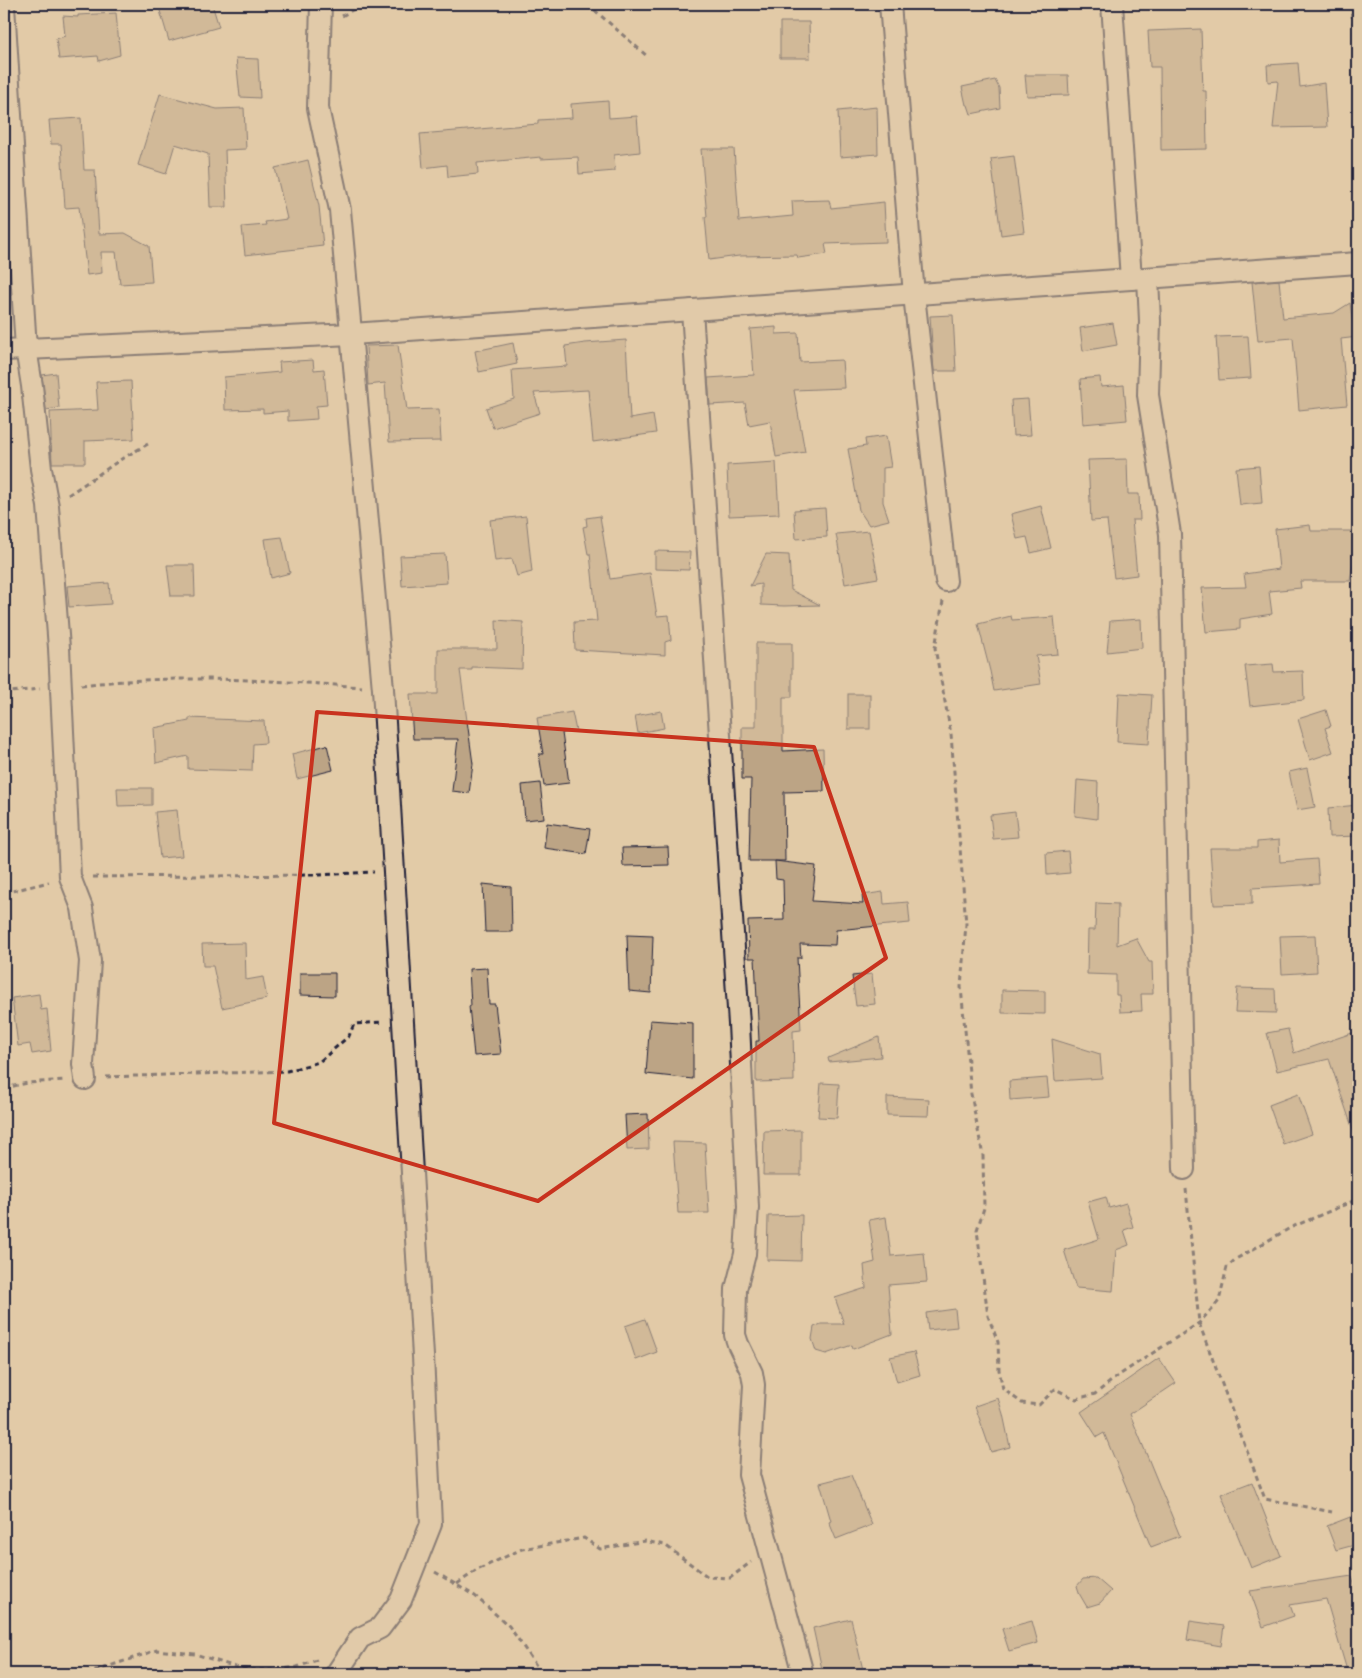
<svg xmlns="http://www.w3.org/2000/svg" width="1362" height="1678" font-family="'Patrick Hand',sans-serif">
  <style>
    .building { fill: #bca485; stroke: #22223b }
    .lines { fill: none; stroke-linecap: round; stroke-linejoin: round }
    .street-casing { stroke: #22223b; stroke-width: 24 }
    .path { stroke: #22223b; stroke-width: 3; stroke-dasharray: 5 4; stroke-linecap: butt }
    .street { stroke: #e1cbaa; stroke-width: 20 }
    .marked { fill: none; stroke: #c8321e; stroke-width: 4; stroke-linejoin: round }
  </style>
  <rect width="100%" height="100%" fill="#e2cba7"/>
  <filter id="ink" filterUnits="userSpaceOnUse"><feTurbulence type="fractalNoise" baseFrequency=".02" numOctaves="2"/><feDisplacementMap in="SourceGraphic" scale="10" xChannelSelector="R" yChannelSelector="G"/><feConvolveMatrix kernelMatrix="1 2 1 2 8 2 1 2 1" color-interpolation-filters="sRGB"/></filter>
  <g filter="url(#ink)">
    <g class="building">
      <polygon points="158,4 212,4 219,27 169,41"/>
      <polygon points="116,13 120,55 99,61 98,56 59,59 56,39 65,36 63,16 78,17 78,15"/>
      <polygon points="780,22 809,22 810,58 780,58"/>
      <polygon points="1201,29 1203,91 1206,91 1207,149 1161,150 1160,67 1150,67 1148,31"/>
      <polygon points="236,58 258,59 260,98 240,97"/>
      <polygon points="1298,63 1300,87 1324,83 1327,127 1273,128 1278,81 1268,82 1267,65"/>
      <polygon points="1025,75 1068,75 1069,95 1027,96"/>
      <polygon points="995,80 999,88 1000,108 971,114 968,105 966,105 962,87"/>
      <polygon points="160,94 217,109 244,108 246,149 225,150 227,207 210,207 208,154 175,144 166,174 138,165"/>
      <polygon points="608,101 609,118 637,116 640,152 614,155 615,171 579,174 578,157 541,159 541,157 477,163 478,174 448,177 447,165 423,168 420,134 538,124 538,120 572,118 571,104"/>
      <polygon points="877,107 878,154 840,157 838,111"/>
      <polygon points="81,118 84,170 95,170 99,234 125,233 149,246 152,282 120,284 116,252 101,252 102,273 87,275 79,207 65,208 61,144 51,144 49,120"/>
      <polygon points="701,149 734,149 739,221 793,216 792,201 829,200 831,208 884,202 886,242 825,244 827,254 798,258 797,255 739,256 709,260 705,217 707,217"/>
      <polygon points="1014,156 1024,232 1001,235 991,159"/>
      <polygon points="308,160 319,206 323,246 245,255 242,227 266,225 265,222 287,219 275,168"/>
      <polygon points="1279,280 1283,318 1334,313 1350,303 1353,323 1358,337 1341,339 1347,405 1299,410 1293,338 1258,341 1252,282"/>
      <polygon points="953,315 956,371 934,371 930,316"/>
      <polygon points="1113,323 1117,345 1083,351 1080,328"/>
      <polygon points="776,327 776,334 798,333 800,362 842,360 844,388 794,390 805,452 776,457 770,421 749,425 745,403 710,405 708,378 754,375 750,329"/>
      <polygon points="1248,336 1251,378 1219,380 1216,337"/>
      <polygon points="626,340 630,419 653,415 656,433 593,442 588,390 534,393 540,413 493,428 486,408 514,399 512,370 567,366 565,346 585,343"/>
      <polygon points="513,343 517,364 479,372 475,351"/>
      <polygon points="398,345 407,410 439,409 441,441 389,442 385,383 368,385 366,346"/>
      <polygon points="313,360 314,370 324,369 327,405 316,406 317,419 288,421 288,411 263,413 263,409 225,410 224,377 280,372 279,362"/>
      <polygon points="56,373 59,408 46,410 42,375"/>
      <polygon points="1100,377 1101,387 1124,385 1127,420 1083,424 1080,379"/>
      <polygon points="131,381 134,439 85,441 85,463 52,463 50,412 98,410 96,382"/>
      <polygon points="1028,399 1031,435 1013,436 1011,400"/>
      <polygon points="886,436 891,467 883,468 883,502 889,520 869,525 859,510 848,449 866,446 865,439"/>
      <polygon points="1127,459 1128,494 1139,494 1140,520 1132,520 1137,575 1114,578 1107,520 1091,521 1088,460"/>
      <polygon points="776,462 779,514 729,516 727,465"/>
      <polygon points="1259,466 1262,503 1240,505 1236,468"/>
      <polygon points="1041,506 1051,548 1031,553 1027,537 1017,539 1011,514"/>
      <polygon points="825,508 827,537 796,539 794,510"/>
      <polygon points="526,516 532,572 517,576 512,559 495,561 490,520"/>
      <polygon points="600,516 610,579 650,573 657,616 669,615 671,640 665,642 665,655 575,650 574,622 597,621 590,554 588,554 583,527 587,526 586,518"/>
      <polygon points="1310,525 1311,531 1354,531 1353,564 1350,581 1300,581 1301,588 1269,591 1272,614 1240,619 1240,629 1206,632 1202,588 1246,587 1244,574 1279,569 1275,529"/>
      <polygon points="869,531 878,578 845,584 836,534"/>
      <polygon points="282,537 290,573 271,578 265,539"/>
      <polygon points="655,551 690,552 689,570 655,569"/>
      <polygon points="445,554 447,583 402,586 400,556"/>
      <polygon points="766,554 789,555 791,590 820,605 784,606 761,605 761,584 750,586"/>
      <polygon points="167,565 194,565 195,596 171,596"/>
      <polygon points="109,583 111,604 69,607 67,586"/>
      <polygon points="1011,616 1012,620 1054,617 1058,654 1036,656 1041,684 994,691 990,671 978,624"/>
      <polygon points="1141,619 1142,648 1107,652 1110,621"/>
      <polygon points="496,620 523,622 522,669 472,667 472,670 460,670 473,764 469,793 452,791 458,739 413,739 410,694 438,694 438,649 497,649"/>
      <polygon points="756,643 792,643 792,697 783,697 783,751 823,749 824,791 784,792 785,861 749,861 751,779 742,779 742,727 756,727"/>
      <polygon points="1273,664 1274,672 1303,671 1304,700 1250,706 1245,666"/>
      <polygon points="1119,693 1152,695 1149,744 1117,742"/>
      <rect x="848" y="694" width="22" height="35"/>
      <polygon points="1326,710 1331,726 1325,728 1333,752 1310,760 1298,719"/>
      <polygon points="661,711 664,728 638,733 635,716"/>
      <polygon points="572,712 576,731 562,733 569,783 544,786 539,754 543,754 537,718"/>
      <polygon points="189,718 264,721 266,743 253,744 252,771 188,769 188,756 156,763 154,728 189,721"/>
      <polygon points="327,745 333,770 297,779 292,754"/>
      <polygon points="1307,768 1315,807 1297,810 1289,772"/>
      <polygon points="1077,780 1098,782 1097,819 1075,816"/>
      <polygon points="540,783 544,818 525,820 522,785"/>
      <polygon points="117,788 152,788 152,805 118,806"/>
      <polygon points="1358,805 1358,836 1329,837 1328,808"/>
      <polygon points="177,810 182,856 160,858 155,812"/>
      <polygon points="1015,812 1018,837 993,839 990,815"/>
      <polygon points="547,823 590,829 586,854 544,848"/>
      <polygon points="1279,840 1280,862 1317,859 1319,884 1252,888 1252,904 1214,905 1210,848 1257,848 1257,842"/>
      <polygon points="668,847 669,865 623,866 622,848"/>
      <polygon points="1068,851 1070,873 1047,875 1046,853"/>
      <polygon points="775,861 816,866 812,901 863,904 862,895 883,892 884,904 908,902 910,923 836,930 835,945 800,944 801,958 797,958 801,1030 793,1031 794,1081 756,1082 756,1041 759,1041 755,958 749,958 748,921 784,920 783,880 776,879"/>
      <polygon points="483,884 511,887 512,932 485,932"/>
      <polygon points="1096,903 1118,904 1117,945 1136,938 1149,962 1152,962 1153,994 1141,994 1142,1011 1120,1012 1119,995 1116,995 1116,975 1087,974 1088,930 1095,930"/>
      <polygon points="627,935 653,936 651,993 629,991"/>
      <polygon points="1315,935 1317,972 1282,974 1280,936"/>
      <polygon points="245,943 246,980 263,977 267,999 222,1008 213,966 203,966 202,944"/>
      <polygon points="487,968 489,1004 495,1004 501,1054 474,1056 469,1006 471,1006 469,969"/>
      <polygon points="300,973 335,973 335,996 300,995"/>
      <polygon points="872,974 875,1004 856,1006 852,976"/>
      <polygon points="1237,988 1275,989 1276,1013 1235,1012"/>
      <polygon points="1002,990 1045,991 1045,1014 1002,1013"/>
      <polygon points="39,994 41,1010 47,1009 51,1051 32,1054 30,1044 18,1046 12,998"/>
      <polygon points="650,1020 693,1023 693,1079 646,1074"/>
      <polygon points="1288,1029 1294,1053 1358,1031 1358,1063 1351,1065 1358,1085 1358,1135 1355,1136 1329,1059 1277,1071 1267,1033"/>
      <polygon points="879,1037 881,1057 829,1062 828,1058"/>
      <polygon points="1052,1039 1100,1054 1102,1078 1055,1081"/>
      <polygon points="1047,1078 1049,1097 1010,1100 1009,1081"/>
      <polygon points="821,1083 839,1084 837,1118 818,1117"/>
      <polygon points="1298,1094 1312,1134 1283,1144 1269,1105"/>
      <polygon points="887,1097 929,1099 928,1116 887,1115"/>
      <polygon points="648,1114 649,1149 627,1150 625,1115"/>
      <polygon points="801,1130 801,1175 763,1175 764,1131"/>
      <polygon points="673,1142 705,1143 709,1213 678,1213"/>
      <polygon points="1106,1197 1109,1208 1126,1203 1133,1227 1124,1230 1129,1245 1116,1250 1113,1291 1076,1288 1064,1250 1099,1239 1088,1202"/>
      <polygon points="802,1215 801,1261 767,1260 768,1216"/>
      <polygon points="886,1217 891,1256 924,1253 927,1282 888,1285 892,1334 853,1349 852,1345 826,1354 816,1351 812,1339 814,1327 821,1324 844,1324 835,1298 866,1288 864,1265 875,1262 869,1220"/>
      <polygon points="955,1309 957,1327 928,1330 926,1313"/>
      <polygon points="645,1319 657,1352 636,1360 625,1326"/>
      <polygon points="914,1352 920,1375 897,1382 890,1357"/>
      <polygon points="1159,1358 1176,1383 1130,1414 1180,1536 1151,1547 1104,1433 1097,1437 1081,1412"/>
      <polygon points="998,1398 1003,1414 1010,1447 991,1452 975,1406"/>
      <polygon points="851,1475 872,1525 836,1539 829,1522 831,1521 820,1483"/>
      <polygon points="1252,1482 1281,1556 1251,1568 1221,1494"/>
      <polygon points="1358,1514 1358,1544 1336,1550 1327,1526"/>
      <polygon points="1352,1576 1358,1600 1358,1674 1348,1674 1326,1599 1290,1605 1294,1616 1263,1627 1250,1591"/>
      <polygon points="1096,1578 1111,1591 1100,1603 1087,1607 1080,1595 1077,1586 1083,1579"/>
      <polygon points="851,1619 864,1674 823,1674 813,1628"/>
      <polygon points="1032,1621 1038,1643 1009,1651 1002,1629"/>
      <polygon points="1190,1621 1224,1626 1221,1646 1187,1640"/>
    </g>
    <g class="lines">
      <g class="street-casing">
        <g id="street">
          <polyline points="321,4 318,108 340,210 383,689 423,1356 431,1524 401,1600 380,1628 360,1638 336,1674"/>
          <polyline points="890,4 914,295 946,581"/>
          <polyline points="1112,4 1131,279"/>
          <polyline points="4,6 26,348 32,386 41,469 48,506 59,648 70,877 82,908 90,961 83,1064 85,1079"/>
          <polyline points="1148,278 1150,321 1148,395 1170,534 1184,1169"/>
          <polyline points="692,310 739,1024 748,1207 745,1254 736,1289 735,1335 738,1344 752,1373 754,1385 749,1475 803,1674"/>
          <polyline points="4,350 352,334 1358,263"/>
        </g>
      </g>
      <g class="path">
        <polyline points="578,4 591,7 648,57"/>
        <polyline points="1350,4 1358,51"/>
        <polyline points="342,16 363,4"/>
        <polyline points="68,495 123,458 148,444"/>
        <polyline points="943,601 935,648 951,734 966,924 961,987 971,1094 983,1156 984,1208 977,1230 988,1316 998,1342 999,1370 1003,1389 1022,1403 1039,1405 1055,1389 1076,1399 1095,1394 1119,1375 1199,1323 1219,1301 1227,1267 1236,1259 1290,1228 1358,1199"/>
        <path d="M 81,685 C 174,674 269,680 362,687"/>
        <polyline points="4,694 9,692 40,689"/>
        <polyline points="93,877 319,875 374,872"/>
        <polyline points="4,893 49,882"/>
        <polyline points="106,1077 287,1071 319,1062 349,1036 354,1024 383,1022"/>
        <polyline points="4,1088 28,1083 65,1080"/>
        <polyline points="1186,1189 1199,1323 1265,1499 1332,1512"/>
        <polyline points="435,1572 475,1596 509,1626 542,1674"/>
        <polyline points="457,1584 477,1570 522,1549 584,1538 600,1549 645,1541 665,1545 708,1577 730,1578 751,1562"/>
        <polyline points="242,1669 251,1674"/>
        <polyline points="86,1674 157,1650 195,1654 242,1669 276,1670 297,1667 320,1659"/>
      </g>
      <use href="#street" class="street"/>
    </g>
  </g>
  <path d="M0 0H1362V1678H0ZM 317,712 L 814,747 L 886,958 L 538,1201 L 274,1123 Z" fill="#e2cba7" fill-opacity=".55" fill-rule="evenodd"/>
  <path class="marked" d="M 317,712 L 814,747 L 886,958 L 538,1201 L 274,1123 Z"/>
  <rect width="1362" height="1678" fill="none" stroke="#e1cbaa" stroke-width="20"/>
  <rect x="10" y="10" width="1342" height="1658" fill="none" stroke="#22223b" stroke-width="2" filter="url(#ink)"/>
</svg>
